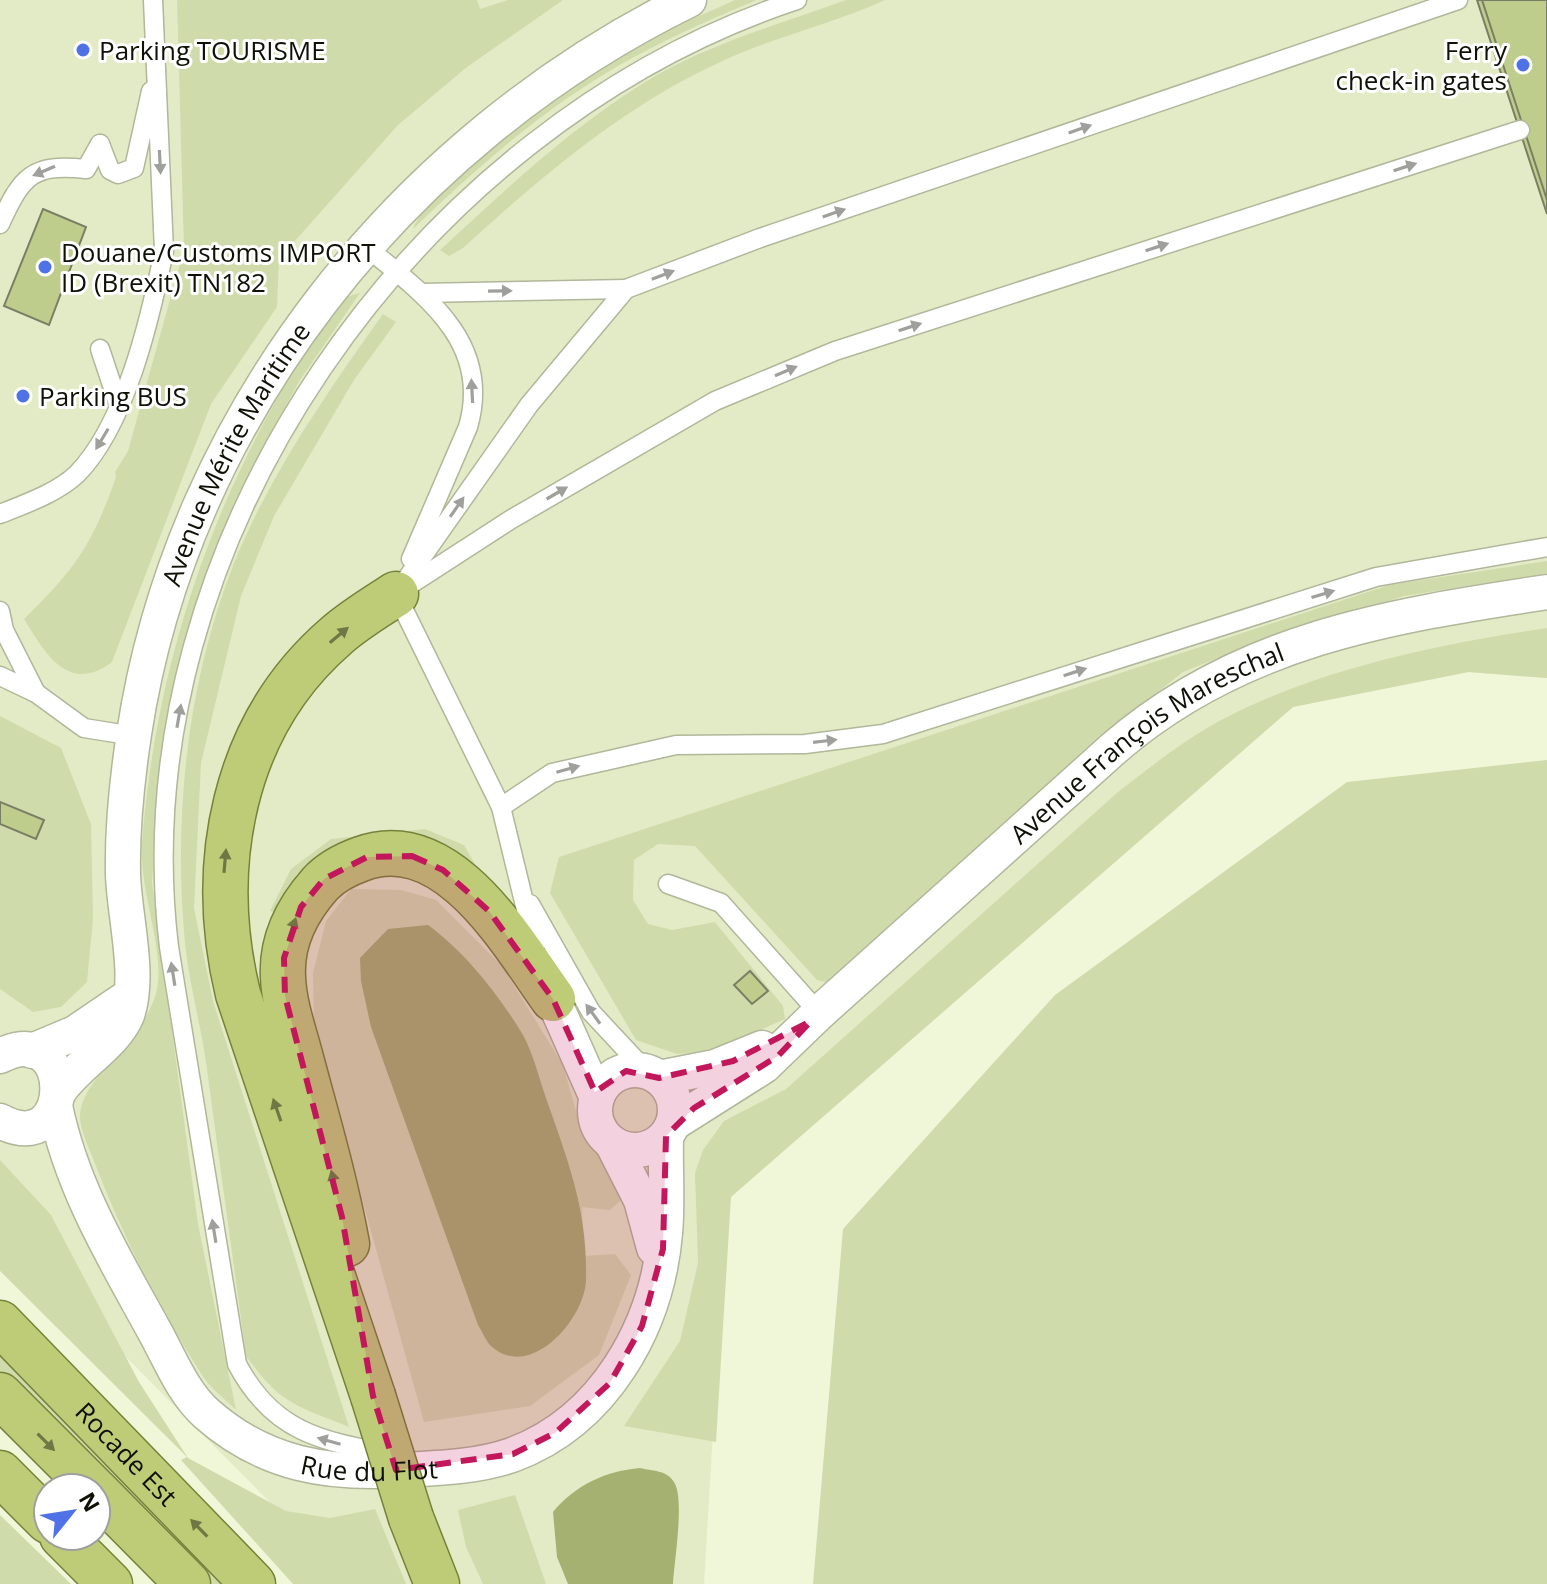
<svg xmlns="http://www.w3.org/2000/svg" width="1547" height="1584" font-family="'Open Sans',sans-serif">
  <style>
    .built { fill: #e3ebc6 }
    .green { fill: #d0dbab }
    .water { fill: #a4b170 }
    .building { fill: #bfcd8c; stroke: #797f64; stroke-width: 2 }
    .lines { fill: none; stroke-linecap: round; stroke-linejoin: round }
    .service-casing { stroke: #b0b79a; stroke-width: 21 }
    .minor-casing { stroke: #b0b79a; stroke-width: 37 }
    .trunk-casing { stroke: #76823a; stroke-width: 47 }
    .service { stroke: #fff; stroke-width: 18 }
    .minor { stroke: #fff; stroke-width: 34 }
    .trunk { stroke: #becc78; stroke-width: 44 }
    .trunk-bridge-casing { stroke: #76823a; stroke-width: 47; stroke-linecap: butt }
    .trunk-bridge { stroke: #becc78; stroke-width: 44 }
    .oneway { fill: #9fa09c }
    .oneway2 { fill: #6f7845 }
    .marked { fill: #c2185b; fill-opacity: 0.2; stroke: #c2185b; stroke-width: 6; stroke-dasharray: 16 10; stroke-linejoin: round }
    .poi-dot { fill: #4f72e6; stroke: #fff; stroke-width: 3 }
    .labels { text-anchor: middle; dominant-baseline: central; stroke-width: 6; stroke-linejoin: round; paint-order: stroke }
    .poi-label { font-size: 26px; fill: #0f1107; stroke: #fff; text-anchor: start }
    .street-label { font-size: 26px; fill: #0f1107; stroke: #fff }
  </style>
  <rect width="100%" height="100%" fill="#f0f7d8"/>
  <polygon class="built" points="0,0 1547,0 1547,678 1455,671 1293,707 727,1197 704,1584 351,1584 0,1230"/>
  <g class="green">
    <path d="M 177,0 L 477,0 L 480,9 L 508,0 L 563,0 L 467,67 L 398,125 L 279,259 L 277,307 L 211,404 L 112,662 C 68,695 45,653 24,619 C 76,568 92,545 116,477 L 115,472 L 128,451 L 184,249 Z"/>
    <path d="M 735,0 L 757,0 C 704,22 652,45 603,75 C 534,117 471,173 413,229 C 424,194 555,94 591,70 C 635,42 687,22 735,0 Z"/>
    <path d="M 846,0 L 885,0 C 830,25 769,38 714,65 C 620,109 539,179 463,248 L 449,256 L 440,250 C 504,191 568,130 642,84 C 702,46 780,24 846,0 Z"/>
    <path d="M 360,293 L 300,380 L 263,447 L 209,571 L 186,647 L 161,758 L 152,882 L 198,1224 L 236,1410 C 225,1399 210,1388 202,1375 C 159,1308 122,1235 94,1161 C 89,1148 79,1128 80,1114 C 84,1072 152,1035 158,983 C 162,941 139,889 142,843 C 155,677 204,521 289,378 C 306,350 327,324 346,297 Z"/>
    <path d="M 383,314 L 396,322 L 354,380 L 274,516 L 241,596 L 201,763 L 194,908 L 213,1001 L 349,1427 C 295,1405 281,1405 246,1356 C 233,1258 219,1160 206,1062 C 200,1022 189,983 185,943 C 173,816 187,682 234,563 C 270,474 328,391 383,314 Z"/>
    <polygon points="1547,561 1547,573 1404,596 1250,645 1183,672 1083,751 829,983 817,980 695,846 658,844 634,860 633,900 648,924 672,930 715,922 783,1006 785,1019 714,1051 677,1054 636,1040 550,893 559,857 1389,585"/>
    <path d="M 1547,628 L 1547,678 L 1469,672 L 1293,707 L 731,1197 L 716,1442 L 624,1426 L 680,1341 L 698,1263 L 695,1173 L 703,1150 L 724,1121 L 786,1089 L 1118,792 C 1153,765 1189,736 1229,716 C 1326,667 1440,644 1547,628 Z"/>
    <polygon points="0,716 61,748 91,824 93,919 87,982 61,1007 33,1012 0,989"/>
    <polygon points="1547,760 1547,1584 813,1584 843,1229 1055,995 1347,782"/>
    <polygon points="425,829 464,845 487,885 336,847 297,874 281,913 270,911 291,869 331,839"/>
    <polygon points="351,889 401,890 436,900 502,966 563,1065 583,1136 619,1182 624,1197 610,1210 582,1207 584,1256 615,1254 631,1275 599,1355 530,1406 424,1422 314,1026 313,973 326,921"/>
    <polygon points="0,1160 51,1215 139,1382 188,1458 286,1511 330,1518 375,1509 406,1584 293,1584 181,1460 187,1457 0,1271"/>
    <polygon points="0,1348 230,1584 212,1584 0,1371"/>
    <polygon points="515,1495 546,1584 483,1584 466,1547 458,1510"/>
    <polygon points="0,1515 71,1584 0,1584"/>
  </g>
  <g class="water">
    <path d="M 428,925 C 465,952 499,995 523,1035 C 533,1053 539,1078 546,1098 C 568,1161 588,1211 586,1280 C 585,1319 530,1382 491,1346 C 486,1341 482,1331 478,1325 L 371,1027 L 361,981 L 360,958 L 388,929 Z"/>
    <path d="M 640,1468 C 652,1471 667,1470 674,1482 C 685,1498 674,1563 673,1584 L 568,1584 L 557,1557 L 553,1512 C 575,1485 606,1471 640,1468 Z"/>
  </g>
  <g class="building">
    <polygon points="1477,0 1547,0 1547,214"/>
    <polygon points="1482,0 1547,0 1547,200"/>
    <polygon points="43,209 86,227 49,325 4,306"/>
    <polygon points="0,802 44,820 36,839 0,824"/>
    <polygon points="750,971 768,991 752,1004 734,985"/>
  </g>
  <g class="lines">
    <g class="service-casing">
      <g id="service">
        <polyline points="100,144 110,170 118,174 134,168 151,91"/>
        <path d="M 0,224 C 22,176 32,163 86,169 L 100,144"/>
        <path d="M 365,246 C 422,293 493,341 468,427 L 411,559"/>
        <polyline points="422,293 626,289"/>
        <polyline points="100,349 118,403"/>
        <path d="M 0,514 C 25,504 57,493 77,474 C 126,424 150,319 164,251 L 153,0"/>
        <polyline points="405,588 510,520 715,401 835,351 1520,130"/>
        <polyline points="396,594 529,405 626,289 760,238 1458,0"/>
        <polyline points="396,594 501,807 535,947"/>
        <polyline points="0,611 4,630 36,693"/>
        <polyline points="0,676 36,693 84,728 134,736"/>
        <polyline points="501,807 552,773 676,745 805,744 883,734 1376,577 1547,547"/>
        <polyline points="668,884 721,903 819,1013"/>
        <polyline points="530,904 591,1012 646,1071"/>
        <path d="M 391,1454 C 320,1441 273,1432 237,1364 L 169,947 C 120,543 417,125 797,0"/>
      </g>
    </g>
    <g class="minor-casing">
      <g id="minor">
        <polyline points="553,999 597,1098"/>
        <polyline points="32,1051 75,1033 122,1001"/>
        <path d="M 0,1056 C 77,1016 76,1162 0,1121"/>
        <circle cx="635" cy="1110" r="40"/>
        <polyline points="659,1078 715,1067 762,1048"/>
        <path id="s1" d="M 60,1090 C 78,1064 115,1044 127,1015 C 141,976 124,915 123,874 C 122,827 127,780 134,734 C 182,415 403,140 689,0"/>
        <path id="s2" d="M 55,1106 C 72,1189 115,1259 155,1332 C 170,1359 183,1393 207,1414 C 265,1465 329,1475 404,1470 C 440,1468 477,1467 512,1455 C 604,1421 657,1327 665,1233 C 668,1201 665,1168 666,1136"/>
        <path id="s3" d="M 674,1123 L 764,1066 L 819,1013 L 1113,749 C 1238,640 1388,616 1547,592"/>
        <polyline points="612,1143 641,1200 654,1248"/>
      </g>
    </g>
    <g class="trunk-casing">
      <g id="trunk">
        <path d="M 347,1244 C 336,1184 319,1125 303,1066 C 296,1037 284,1007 283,977 C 281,942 297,910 320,884 C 331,872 347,864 361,859 C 448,827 512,942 553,999"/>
        <path id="s4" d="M 0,1323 L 253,1584"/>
        <polyline points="0,1395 93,1488"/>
        <path d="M 373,1396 L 238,994 C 207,866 232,726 336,636 C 354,620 376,607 396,594"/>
        <polyline points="0,1473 48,1521"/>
        <polyline points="96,1491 188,1584"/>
        <polyline points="411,1518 437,1584"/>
        <polyline points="62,1536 110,1584"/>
      </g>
    </g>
    <use href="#service" class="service"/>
    <use href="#minor" class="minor"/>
    <use href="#trunk" class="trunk"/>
    <g class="trunk-bridge-casing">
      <polyline id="trunk-bridge" points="373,1396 411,1518"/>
    </g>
    <use href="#trunk-bridge" class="trunk-bridge"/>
  </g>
  <defs><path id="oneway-solid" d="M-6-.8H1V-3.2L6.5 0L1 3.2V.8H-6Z" transform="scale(2)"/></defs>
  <g class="oneway">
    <use href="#oneway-solid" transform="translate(1080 129) rotate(-19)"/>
    <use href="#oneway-solid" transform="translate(160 162) rotate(87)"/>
    <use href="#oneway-solid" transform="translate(1405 167) rotate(-18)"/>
    <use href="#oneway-solid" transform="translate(44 171) rotate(157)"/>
    <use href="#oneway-solid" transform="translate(834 213) rotate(-19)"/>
    <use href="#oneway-solid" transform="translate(1157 247) rotate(-18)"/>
    <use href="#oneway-solid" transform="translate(663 275) rotate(-21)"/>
    <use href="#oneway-solid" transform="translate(500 291) rotate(-1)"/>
    <use href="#oneway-solid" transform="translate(910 327) rotate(-18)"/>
    <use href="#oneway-solid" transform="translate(786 371) rotate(-23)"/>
    <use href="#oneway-solid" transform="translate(472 391) rotate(-93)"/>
    <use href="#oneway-solid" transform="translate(102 439) rotate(121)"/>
    <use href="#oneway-solid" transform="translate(557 493) rotate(-30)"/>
    <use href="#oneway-solid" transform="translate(457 507) rotate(-55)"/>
    <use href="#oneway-solid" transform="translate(1323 594) rotate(-17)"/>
    <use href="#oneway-solid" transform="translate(1075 672) rotate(-18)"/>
    <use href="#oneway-solid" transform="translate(179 716) rotate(-80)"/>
    <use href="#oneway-solid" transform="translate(825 741) rotate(-7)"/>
    <use href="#oneway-solid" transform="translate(568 769) rotate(-16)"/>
    <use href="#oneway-solid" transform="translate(173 974) rotate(-99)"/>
    <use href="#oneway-solid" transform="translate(593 1014) rotate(-126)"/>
    <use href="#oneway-solid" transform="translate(214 1231) rotate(-99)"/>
    <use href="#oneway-solid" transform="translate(329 1441) rotate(-164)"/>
  </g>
  <g class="oneway2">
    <use href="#oneway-solid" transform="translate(339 635) rotate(-40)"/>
    <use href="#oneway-solid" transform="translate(225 861) rotate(-85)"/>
    <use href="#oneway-solid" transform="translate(292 929) rotate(-71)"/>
    <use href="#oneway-solid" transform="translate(277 1110) rotate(-109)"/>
    <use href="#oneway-solid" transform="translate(334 1182) rotate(-104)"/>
    <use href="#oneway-solid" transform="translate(46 1442) rotate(45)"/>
    <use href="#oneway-solid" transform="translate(199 1528) rotate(-134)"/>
  </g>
  <path class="marked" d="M 412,856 L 443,870 L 489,911 L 553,999 L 595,1092 L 626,1071 L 659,1078 L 733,1061 L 811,1021 L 778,1056 L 694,1108 L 666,1136 L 663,1249 L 642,1326 L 610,1383 L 555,1433 L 513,1454 L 396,1470 L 373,1396 L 342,1217 L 285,996 L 284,958 L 301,907 L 324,879 L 367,857 Z"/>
  <g class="poi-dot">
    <circle cx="83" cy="50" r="8"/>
    <circle cx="1523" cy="65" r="8"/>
    <circle cx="45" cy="267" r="8"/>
    <circle cx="23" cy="396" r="8"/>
  </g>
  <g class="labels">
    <g class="poi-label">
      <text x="99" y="50">Parking TOURISME</text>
      <text x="1507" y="50" text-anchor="end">Ferry<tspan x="1507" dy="30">check-in gates</tspan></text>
      <text x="61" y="252">Douane/Customs IMPORT<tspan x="61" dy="30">ID (Brexit) TN182</tspan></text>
      <text x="39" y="396">Parking BUS</text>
    </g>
    <g class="street-label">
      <text stroke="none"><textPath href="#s1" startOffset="684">Avenue Mérite Maritime</textPath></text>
      <text stroke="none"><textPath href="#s3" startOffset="610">Avenue François Mareschal</textPath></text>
      <text stroke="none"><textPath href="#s4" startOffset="182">Rocade Est</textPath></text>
      <text stroke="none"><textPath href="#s2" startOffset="522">Rue du Flot</textPath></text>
    </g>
  </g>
  <g transform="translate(72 1512) rotate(60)"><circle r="38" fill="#ffffff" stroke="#9fa09c" stroke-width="2"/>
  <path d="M0-6L14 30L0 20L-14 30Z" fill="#4f72e6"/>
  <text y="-12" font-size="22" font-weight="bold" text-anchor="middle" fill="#0f1107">N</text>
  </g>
</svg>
